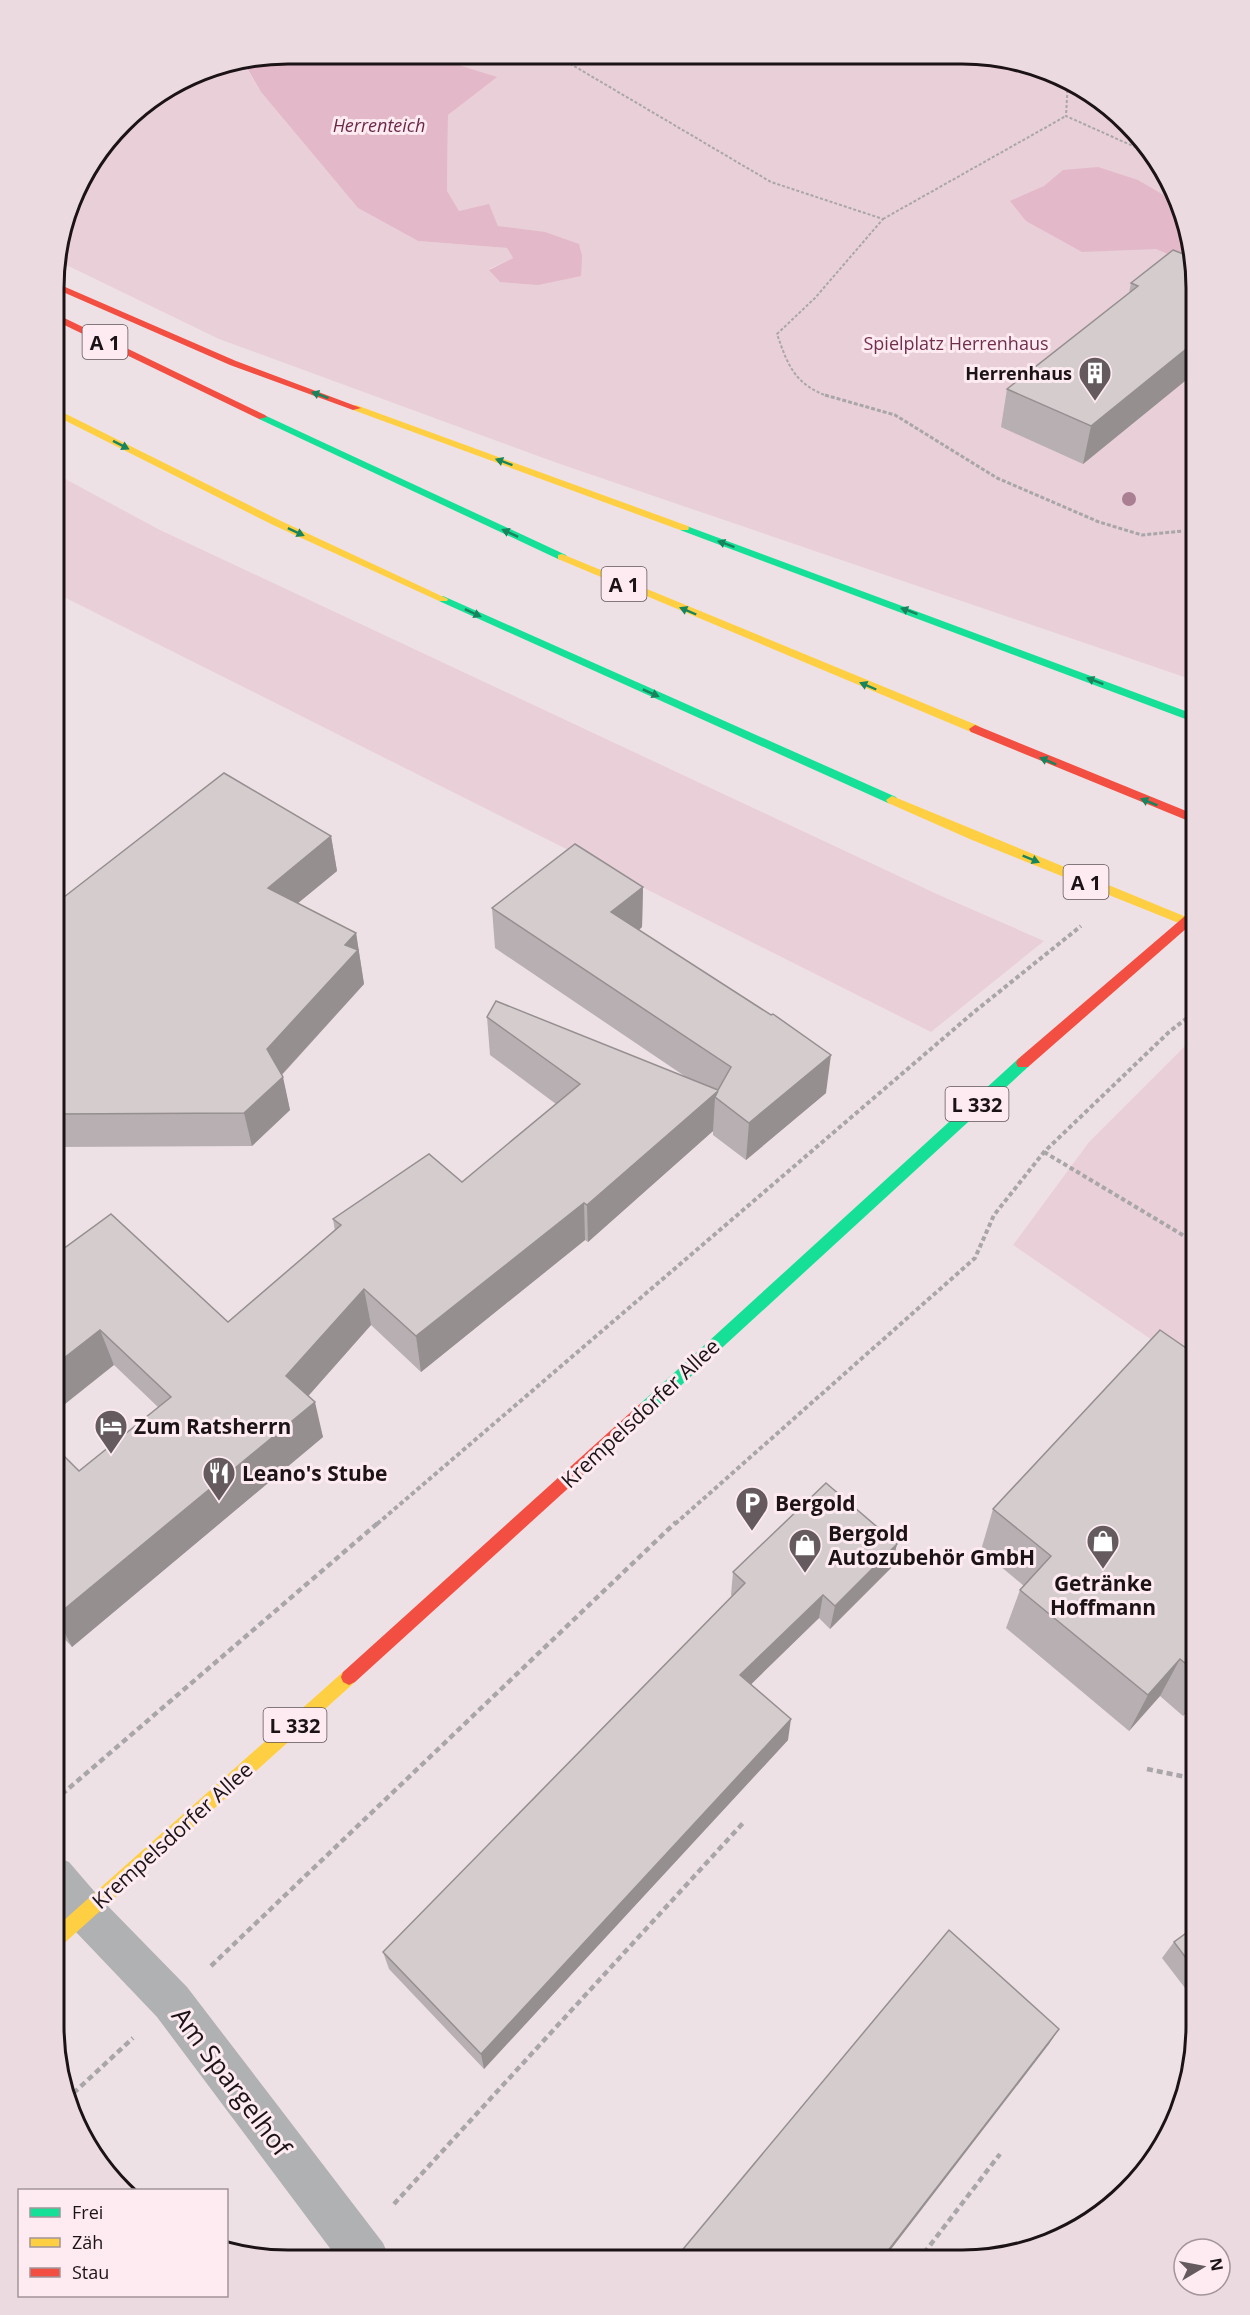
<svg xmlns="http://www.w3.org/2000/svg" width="1250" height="2315" font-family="'Open Sans',sans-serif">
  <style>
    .green { fill: #e9cfd8 }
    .water { fill: #e3b8c8 }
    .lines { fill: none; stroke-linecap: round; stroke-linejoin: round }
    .path-far3 { stroke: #a9a6a9; stroke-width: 2; stroke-dasharray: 3 2; stroke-linecap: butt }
    .path-far2 { stroke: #a9a6a9; stroke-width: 3; stroke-dasharray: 4 2; stroke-linecap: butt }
    .path-far1 { stroke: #a9a6a9; stroke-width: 4; stroke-dasharray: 4.5 3; stroke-linecap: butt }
    .path { stroke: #a9a6a9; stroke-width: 4.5; stroke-dasharray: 6 4; stroke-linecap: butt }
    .street { fill: #afb1b2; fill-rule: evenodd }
    .fast { fill: #16e098; fill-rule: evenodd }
    .slow { fill: #ffcf43; fill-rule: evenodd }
    .jam { fill: #f24e42; fill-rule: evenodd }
    .tree { fill: #a97f91 }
    .wall { fill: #b7afb1 }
    .shaded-wall { fill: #958f90 }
    .building { fill: #d5ccce; stroke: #958f90; stroke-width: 1.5 }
    .oneway { fill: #18845e }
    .labels { text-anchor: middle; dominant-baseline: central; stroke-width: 6; stroke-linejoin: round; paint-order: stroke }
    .far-water-label { font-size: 18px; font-style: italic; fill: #6c2a48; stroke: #fdebf1 }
    .far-park-label { font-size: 18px; fill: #712f4d; stroke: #fdebf1 }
    .far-poi-label { font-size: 18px; font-weight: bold; fill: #1b1316; stroke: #fdebf1; text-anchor: end }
    .shield { fill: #fdebf1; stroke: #5f5458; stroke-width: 1.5 }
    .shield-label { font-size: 20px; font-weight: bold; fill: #1b1316 }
    .street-label { font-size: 21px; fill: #1b1316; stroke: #fdebf1 }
    .poi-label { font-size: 21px; font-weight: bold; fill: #1b1316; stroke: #fdebf1; text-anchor: start }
    .near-street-label { font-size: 26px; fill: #1b1316; stroke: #fdebf1 }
    .rim { fill: none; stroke: #1b1316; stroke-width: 3 }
  </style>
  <rect width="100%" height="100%" fill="#eee1e5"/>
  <g class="green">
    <polygon points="427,55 1007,58 1065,78 1116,112 1156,158 1183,213 1196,289 1196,681 560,464 219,339 56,260 78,185 134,112 199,72 243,63 261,92 358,208 418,241 507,248 513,258 489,269 538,285 518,230 498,226 489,205 459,211 447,192 448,115 496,77"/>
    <polygon points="56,474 160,530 939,895 1044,941 931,1032 56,593"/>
    <polygon points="1196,1037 1196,1370 1013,1245 1089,1142 1184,1047"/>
  </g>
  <g class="water">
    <polygon points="289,54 427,55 497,77 448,115 447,191 459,211 489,204 498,226 545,232 579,244 582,256 581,276 538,285 500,282 489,270 513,258 507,248 418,241 358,208 261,92 244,63"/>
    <polygon points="1098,167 1138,180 1179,204 1183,213 1192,264 1156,249 1082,252 1026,221 1010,201 1044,186 1063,170"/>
  </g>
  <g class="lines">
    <g class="path-far3">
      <path d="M 557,56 L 771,182 L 883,219 L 815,298 L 777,334 C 788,366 795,385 830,397"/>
      <polyline points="1068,80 1066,116 1153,155"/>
      <polyline points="883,219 1066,116"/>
    </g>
    <polyline class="path-far2" points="825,395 895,415 997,478 1099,522 1142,535 1183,531"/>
    <g class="path-far1">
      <polyline points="1044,1152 1196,1243"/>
      <polyline points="377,1524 974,1012 1081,926"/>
      <polyline points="675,1524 975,1258 994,1215 1044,1152 1169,1032 1196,1011"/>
    </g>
    <g class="path">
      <polyline points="1147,1769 1196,1779"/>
      <polyline points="54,1801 379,1522"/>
      <polyline points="211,1966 676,1522"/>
      <polyline points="66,2100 133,2038"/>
      <polyline points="394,2204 743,1823"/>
      <polyline points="918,2261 1000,2154"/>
    </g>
    <polygon class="street" points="54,1856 69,1862 100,1898 187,1987 383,2243 390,2259 338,2259 157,2017 54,1909"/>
    <g class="fast">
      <polygon points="262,414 566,555 567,557 562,560 558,559 259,419 259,415"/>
      <polygon points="684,525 1196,715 1196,723 680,530 680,526"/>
      <polygon points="443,596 896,797 898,800 892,804 888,803 439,601 438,599"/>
      <polygon points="1023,1058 1030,1063 1028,1067 651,1413 646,1414 641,1413 639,1408 641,1403 1018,1059"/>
    </g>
    <g class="slow">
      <polygon points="356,405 688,526 689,528 688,530 680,530 353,410 353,406"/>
      <polygon points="56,409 281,521 448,599 447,601 439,601 273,525 56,416"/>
      <polygon points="562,554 979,726 981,729 975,733 971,732 558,559 558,555"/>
      <polygon points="892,796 1196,921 1196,930 972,840 888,803 886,800"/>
      <polygon points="349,1669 355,1672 357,1677 355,1682 60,1947 54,1950 54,1929 343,1672"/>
    </g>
    <g class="jam">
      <polygon points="56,283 236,361 361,408 353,410 230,365 56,289"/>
      <polygon points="56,314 265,415 267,417 259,419 56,321"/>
      <polygon points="975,725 1196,815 1196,824 971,732 969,729"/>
      <polygon points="1196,909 1196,920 1028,1067 1018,1067 1016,1063 1018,1059 1192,910"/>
      <polygon points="646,1402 651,1403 653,1408 651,1413 355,1682 349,1685 343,1682 341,1677 343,1672 641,1403"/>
    </g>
  </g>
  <circle class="tree" cx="1129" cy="499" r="7"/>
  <g class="wall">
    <polygon points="1131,283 1196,289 1196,372 1083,464 1001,427 1007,389 1129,293"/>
    <polygon points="331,836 337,871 298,903 356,933 364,984 282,1075 290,1110 252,1146 55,1147 55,904"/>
    <polygon points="643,887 642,927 639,930 826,1093 746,1160 713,1135 713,1131 588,1242 585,1240 421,1372 371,1325 308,1396 323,1437 72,1647 54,1628 55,1447 79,1471 158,1407 114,1365 55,1255 228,1322 335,1231 333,1219 462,1182 556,1104 490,1055 487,1017 686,1077 495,948 492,908"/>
    <polygon points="1196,1355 1196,1700 1183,1716 1160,1696 1129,1731 1006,1628 1020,1590 1024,1586 981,1550 993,1509"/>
    <polygon points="897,1544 891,1568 830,1629 819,1618 751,1684 788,1740 484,2069 389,1969 383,1952 732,1596 731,1595 733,1572"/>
    <polygon points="1196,1926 1195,2001 1162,1958 1174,1942"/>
  </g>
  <g class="shaded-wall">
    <polygon points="1196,341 1196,372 1083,464 1091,426"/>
    <polygon points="331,836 337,871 275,922 268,888"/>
    <polygon points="643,887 642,927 612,952 611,912"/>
    <polygon points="356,933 364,984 274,1083 267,1049 345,945"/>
    <polygon points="831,1055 826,1093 746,1160 749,1123"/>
    <polygon points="283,1077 290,1110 252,1146 244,1113"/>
    <polygon points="718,1091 715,1097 713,1131 588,1242 587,1205"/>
    <polygon points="584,1203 585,1240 421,1372 416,1336"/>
    <polygon points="364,1289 371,1325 295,1411 286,1376"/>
    <polygon points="100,1330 114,1365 55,1412 55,1365"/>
    <polygon points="315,1402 323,1437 72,1647 56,1616"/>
    <polygon points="897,1544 891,1568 830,1629 835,1606"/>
    <polygon points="823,1595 819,1618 738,1697 740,1675"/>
    <polygon points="1180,1659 1160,1696 1129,1731 1148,1695"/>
    <polygon points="1196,1694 1196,1700 1183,1716"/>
    <polygon points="791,1719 788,1740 484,2069 481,2054"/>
    <polygon points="1059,2029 1049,2044 882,2261 880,2261"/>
  </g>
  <g class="building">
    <polygon points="1173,250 1191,257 1196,289 1196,341 1091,426 1007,389 1138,286 1131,283"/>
    <polygon points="224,773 331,836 268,888 356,933 345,945 358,950 267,1049 283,1077 244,1113 55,1114 55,904"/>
    <polygon points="575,844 643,887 611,912 771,1015 773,1014 831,1055 749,1123 715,1097 718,1091 587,1205 584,1203 416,1336 364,1289 286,1376 315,1402 56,1616 54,1615 55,1447 79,1471 171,1397 100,1330 55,1365 55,1255 111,1214 228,1322 341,1225 333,1219 429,1154 462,1182 580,1084 487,1017 496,1001 718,1090 731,1067 492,908"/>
    <polygon points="1160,1330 1196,1355 1196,1672 1180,1659 1148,1695 1020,1590 1051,1556 993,1509"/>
    <polygon points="826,1483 897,1544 835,1606 823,1595 740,1675 791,1719 481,2054 383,1952 745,1583 733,1572"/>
    <polygon points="1196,1926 1195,1970 1174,1942"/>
    <polygon points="949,1930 1059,2029 880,2261 674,2260"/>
  </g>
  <defs><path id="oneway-solid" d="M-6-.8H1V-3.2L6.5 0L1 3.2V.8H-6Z" transform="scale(1.5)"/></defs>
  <g class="oneway">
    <use href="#oneway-solid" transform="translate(320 395) rotate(-160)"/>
    <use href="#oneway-solid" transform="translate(121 445) rotate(27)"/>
    <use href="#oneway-solid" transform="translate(504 462) rotate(-160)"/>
    <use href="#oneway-solid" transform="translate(296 532) rotate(25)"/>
    <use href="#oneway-solid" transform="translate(510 533) rotate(-155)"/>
    <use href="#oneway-solid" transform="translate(726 544) rotate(-160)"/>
    <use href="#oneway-solid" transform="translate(688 611) rotate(-157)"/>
    <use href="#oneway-solid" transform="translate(909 611) rotate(-160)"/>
    <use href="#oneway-solid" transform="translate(473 613) rotate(25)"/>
    <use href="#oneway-solid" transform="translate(1095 681) rotate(-159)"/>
    <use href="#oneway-solid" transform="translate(868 686) rotate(-157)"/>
    <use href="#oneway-solid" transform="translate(651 693) rotate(24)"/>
    <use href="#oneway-solid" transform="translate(1048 761) rotate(-157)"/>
    <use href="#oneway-solid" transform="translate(1149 802) rotate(-158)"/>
    <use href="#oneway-solid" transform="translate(1031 859) rotate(22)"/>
  </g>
  <defs>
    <g id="building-pin" transform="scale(1.725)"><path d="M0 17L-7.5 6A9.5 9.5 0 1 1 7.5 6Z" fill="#655b5e" stroke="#fdebf1"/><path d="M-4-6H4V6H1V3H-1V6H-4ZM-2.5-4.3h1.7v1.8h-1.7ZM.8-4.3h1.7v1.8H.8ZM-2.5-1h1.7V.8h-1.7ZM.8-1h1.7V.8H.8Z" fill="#fff"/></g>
    <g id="hotel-pin" transform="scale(1.725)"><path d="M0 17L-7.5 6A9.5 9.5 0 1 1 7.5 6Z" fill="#655b5e" stroke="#fdebf1"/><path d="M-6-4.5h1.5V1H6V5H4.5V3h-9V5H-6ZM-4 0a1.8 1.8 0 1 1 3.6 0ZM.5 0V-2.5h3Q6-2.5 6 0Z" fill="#fff"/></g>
    <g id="restaurant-pin" transform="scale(1.725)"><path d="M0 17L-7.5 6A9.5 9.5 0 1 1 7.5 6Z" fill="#655b5e" stroke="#fdebf1"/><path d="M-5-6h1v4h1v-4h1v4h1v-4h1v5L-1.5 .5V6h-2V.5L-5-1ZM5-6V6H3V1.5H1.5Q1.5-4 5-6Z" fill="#fff"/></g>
    <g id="parking-pin" transform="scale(1.725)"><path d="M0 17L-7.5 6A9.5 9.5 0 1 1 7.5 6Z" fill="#655b5e" stroke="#fdebf1"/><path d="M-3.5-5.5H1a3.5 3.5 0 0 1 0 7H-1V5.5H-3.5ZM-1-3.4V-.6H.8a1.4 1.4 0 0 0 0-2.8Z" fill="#fff"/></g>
    <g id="shop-pin" transform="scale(1.725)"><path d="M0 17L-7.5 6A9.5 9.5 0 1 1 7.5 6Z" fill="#655b5e" stroke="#fdebf1"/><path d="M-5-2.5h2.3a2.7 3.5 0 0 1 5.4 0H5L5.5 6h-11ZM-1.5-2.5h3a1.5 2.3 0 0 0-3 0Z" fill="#fff"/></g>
  </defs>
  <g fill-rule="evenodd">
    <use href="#building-pin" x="1095" y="373"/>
    <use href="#hotel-pin" x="111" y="1426"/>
    <use href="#restaurant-pin" x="219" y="1473"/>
    <use href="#parking-pin" x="752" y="1503"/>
    <use href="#shop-pin" x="1103" y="1541"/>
    <use href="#shop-pin" x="805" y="1545"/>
  </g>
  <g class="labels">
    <g class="far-water-label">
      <text x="379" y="125">Herrenteich</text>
    </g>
    <g class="far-park-label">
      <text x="956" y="343">Spielplatz Herrenhaus</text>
    </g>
    <g class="far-poi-label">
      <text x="1072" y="373">Herrenhaus</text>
    </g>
    <g class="shield">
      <rect x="82.5" y="325" width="45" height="34" rx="4.5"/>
      <rect x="601.5" y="567" width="45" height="34" rx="4.5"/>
      <rect x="1063.5" y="865" width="45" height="34" rx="4.5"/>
      <rect x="945.5" y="1087" width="63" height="34" rx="4.5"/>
      <rect x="263.5" y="1708" width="63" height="34" rx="4.5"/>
    </g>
    <g class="shield-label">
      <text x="105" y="342">A 1</text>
      <text x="624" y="584">A 1</text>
      <text x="1086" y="882">A 1</text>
      <text x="977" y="1104">L 332</text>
      <text x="295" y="1725">L 332</text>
    </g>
    <g class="street-label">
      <text transform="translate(640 1413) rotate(-43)">Krempelsdorfer Allee</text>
      <text transform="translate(172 1835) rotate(-42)">Krempelsdorfer Allee</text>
    </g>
    <g class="poi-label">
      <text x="134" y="1426">Zum Ratsherrn</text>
      <text x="242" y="1473">Leano's Stube</text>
      <text x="775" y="1503">Bergold</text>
      <text x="828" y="1533">Bergold<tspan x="828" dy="24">Autozubehör GmbH</tspan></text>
      <text x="1103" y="1583" text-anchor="middle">Getränke<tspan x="1103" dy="24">Hoffmann</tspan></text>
    </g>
    <g class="near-street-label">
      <text transform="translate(232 2081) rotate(53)">Am Spargelhof</text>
    </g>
  </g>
  <path d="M0 0H1250V2315H0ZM288 64H962A224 224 0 0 1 1186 288V2026A224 224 0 0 1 962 2250H288A224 224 0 0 1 64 2026V288A224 224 0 0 1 288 64Z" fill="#ebdadf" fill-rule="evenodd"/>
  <path class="rim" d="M288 64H962A224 224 0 0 1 1186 288V2026A224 224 0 0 1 962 2250H288A224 224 0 0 1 64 2026V288A224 224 0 0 1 288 64Z"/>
  <rect x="18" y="2189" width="210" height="108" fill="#fdebf1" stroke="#a39599" stroke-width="1.5"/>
  <rect x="30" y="2208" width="30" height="9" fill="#16e098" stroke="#a39599" stroke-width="1.5"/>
  <text x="72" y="2219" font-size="18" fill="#1b1316">Frei</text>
  <rect x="30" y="2238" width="30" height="9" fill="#ffcf43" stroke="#a39599" stroke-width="1.5"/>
  <text x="72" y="2249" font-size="18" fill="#1b1316">Zäh</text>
  <rect x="30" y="2268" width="30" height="9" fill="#f24e42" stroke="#a39599" stroke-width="1.5"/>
  <text x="72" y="2279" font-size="18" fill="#1b1316">Stau</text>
  <g transform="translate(1202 2267) rotate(80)"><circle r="28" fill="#fdebf1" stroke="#a39599" stroke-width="1.5"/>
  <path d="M0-4.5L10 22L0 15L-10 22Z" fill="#655b5e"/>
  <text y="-9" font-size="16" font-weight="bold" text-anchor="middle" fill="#1b1316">N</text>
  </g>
</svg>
